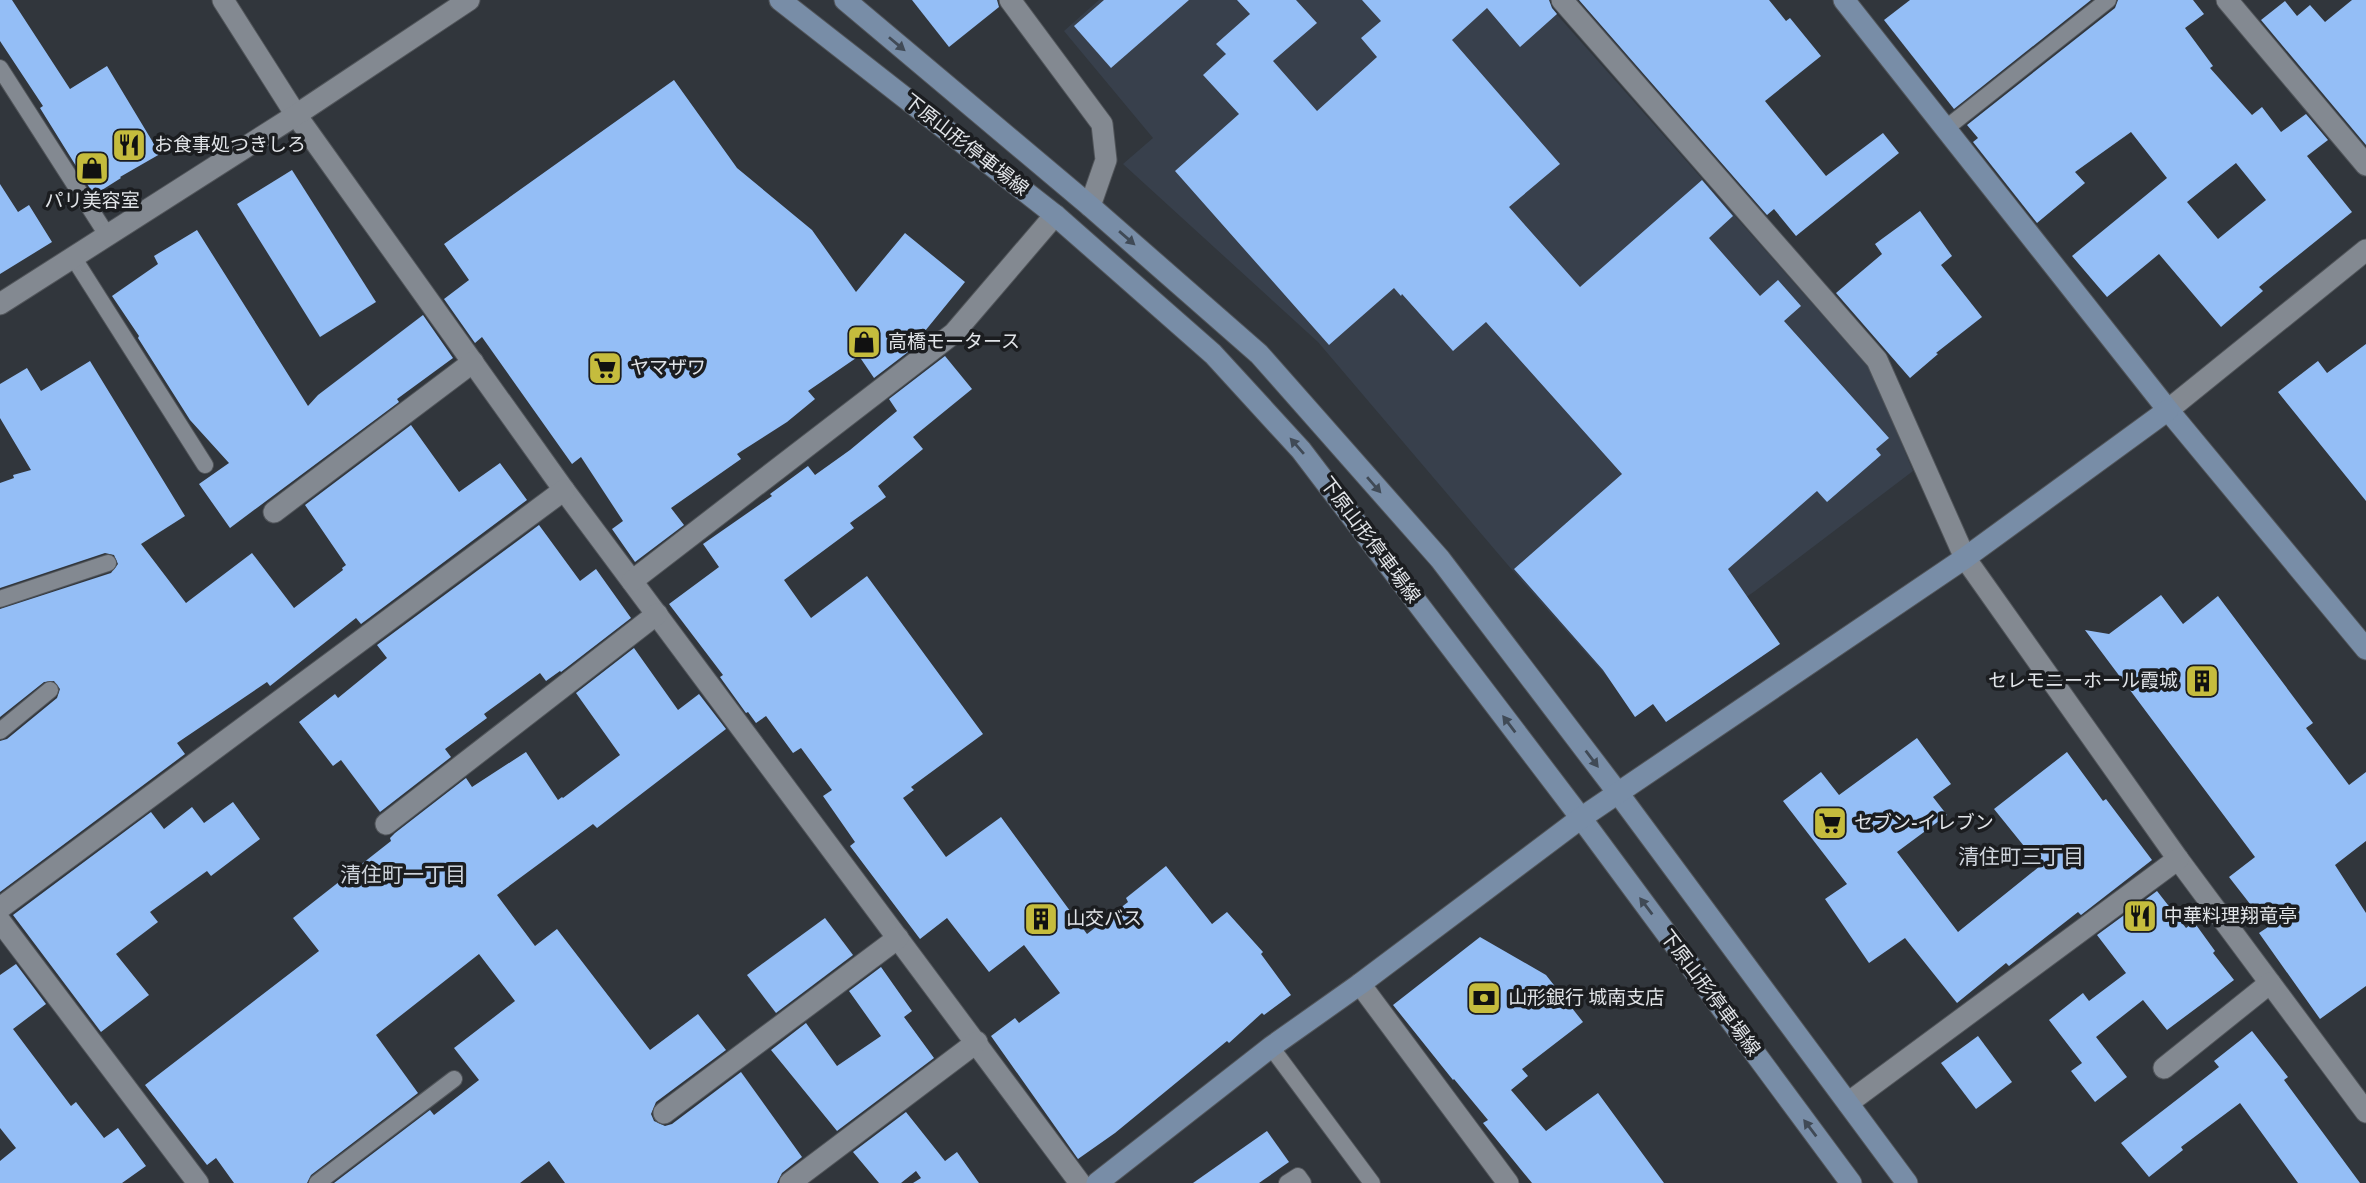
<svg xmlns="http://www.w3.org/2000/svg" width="2366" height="1183" font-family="Signika,'Noto Sans JP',sans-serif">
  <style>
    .built { fill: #38404c }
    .building { fill: #94bef6; fill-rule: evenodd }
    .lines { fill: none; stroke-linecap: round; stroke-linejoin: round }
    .lane-casing { stroke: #51555a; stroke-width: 18 }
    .street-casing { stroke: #51555a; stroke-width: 23 }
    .secondary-casing { stroke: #51555a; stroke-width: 23 }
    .lane { stroke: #838991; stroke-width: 16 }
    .street { stroke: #838991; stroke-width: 21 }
    .secondary { stroke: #788da7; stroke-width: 21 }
    .oneway { fill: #404a56 }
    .labels { text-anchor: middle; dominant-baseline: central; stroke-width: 7; stroke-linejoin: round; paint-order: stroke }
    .poi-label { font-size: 19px; fill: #e1e4e8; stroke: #1b1d20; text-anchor: start }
    .street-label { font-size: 19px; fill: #e1e4e8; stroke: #1b1d20 }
    .neighbourhood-label { font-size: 21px; fill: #ced4dc; stroke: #1b1d20 }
  </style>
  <rect width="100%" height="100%" fill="#31363c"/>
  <polygon class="built" points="1099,0 1544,0 1871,370 1913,471 1755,591 1617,688 1507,564 1318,342 1123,164 1153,138 1064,31"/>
  <g class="building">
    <polygon points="0,0 12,0 70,89 107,66 160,154 120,177 121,178 94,195 40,108 43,106 0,41"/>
    <polygon points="912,0 997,0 999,7 949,47"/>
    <polygon points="1104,0 1189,0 1111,68 1074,26"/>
    <polygon points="1237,0 1296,0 1317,23 1273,61 1317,111 1377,57 1361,38 1381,21 1362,0 1549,0 1552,8 1557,14 1520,47 1487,8 1452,40 1560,164 1509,207 1580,287 1702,180 1733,216 1709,238 1760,296 1778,280 1801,306 1784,321 1889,438 1876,449 1881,455 1827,502 1817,491 1728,569 1780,644 1666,722 1653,704 1635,717 1603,670 1514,569 1622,474 1486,322 1453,351 1402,294 1401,296 1394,288 1329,345 1175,171 1239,114 1203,75 1226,54 1216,44 1250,14"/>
    <polygon points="1579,0 1769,0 1786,21 1790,18 1821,56 1765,101 1826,176 1883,133 1899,153 1796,236 1774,209 1767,215"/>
    <polygon points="1910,0 2091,0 1954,109 1884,20"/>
    <path d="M 2118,0 L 2193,0 L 2204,14 L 2185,28 L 2213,66 L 2210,68 L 2252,115 L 2262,107 L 2281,132 L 2306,114 L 2328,140 L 2307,156 L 2352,212 L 2259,287 L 2263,291 L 2221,327 L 2159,254 L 2107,297 L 2072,256 L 2167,178 L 2131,132 L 2075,172 L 2085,183 L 2037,223 L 1973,142 L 1978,138 L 1967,125 L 2115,8 ZM 2236,163 L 2266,200 L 2218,239 L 2187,202 Z"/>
    <polygon points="2352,0 2366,0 2366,145 2261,20 2285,1 2297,16 2310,5 2325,22"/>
    <polygon points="674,80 737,168 812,230 856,292 905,233 965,282 925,331 929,336 874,378 859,356 808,391 815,399 787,422 737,454 741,459 671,508 684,525 635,562 612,529 623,521 581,457 572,464 482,337 475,343 444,299 469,280 444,244"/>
    <polygon points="292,170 376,302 320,337 237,204"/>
    <polygon points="0,184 18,212 29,205 52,242 0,274"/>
    <polygon points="1920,211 1952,256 1941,265 1982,317 1936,353 1938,354 1910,378 1836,293 1882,254 1875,244"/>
    <polygon points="197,230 308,406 318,395 423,315 453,358 397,399 399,402 230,528 199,484 229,463 190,420 138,338 139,336 112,296 158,264 154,256"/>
    <polygon points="2366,344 2366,501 2278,392 2318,361 2327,373"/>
    <polygon points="945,356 972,389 913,437 923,449 878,486 886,497 850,523 854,528 784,580 811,618 867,576 983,734 911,787 914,790 903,798 946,857 1001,817 1087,934 1128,902 1126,898 1166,866 1212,924 1227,912 1263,952 1261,954 1291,995 1264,1015 1262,1013 1229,1043 1227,1041 1115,1133 1078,1159 991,1036 1015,1018 1019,1023 1060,993 1024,945 989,972 947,918 920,939 850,846 855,842 823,796 832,790 801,748 793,753 766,716 756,723 748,712 746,713 720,677 723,675 669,604 719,567 703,544 772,496 770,494 808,466 815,475 850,450 897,411 889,399"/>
    <polygon points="90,361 185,516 141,544 186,603 252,553 294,608 343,570 342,568 346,565 305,505 411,425 459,492 500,463 527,500 361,624 356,618 270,686 267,682 177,743 185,754 0,892 0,741 7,739 57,698 60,689 54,681 44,682 0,717 0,609 111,573 118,564 114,555 105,553 0,588 0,483 14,478 13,475 31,470 0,418 0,384 27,368 41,391"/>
    <polygon points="539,525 580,581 596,569 631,618 561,672 560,671 546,681 540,673 484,714 487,718 445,749 451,757 380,812 341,760 333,766 299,722 335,694 338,698 387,658 377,645"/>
    <polygon points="2161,595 2183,624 2218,596 2313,723 2306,728 2349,785 2366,772 2366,841 2335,865 2366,913 2366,986 2320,1019 2259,933 2268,927 2229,877 2255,857 2085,630 2109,634"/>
    <polygon points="634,648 678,710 699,694 726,729 597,828 593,824 497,895 535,946 557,929 650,1050 698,1014 726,1050 656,1102 651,1114 654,1121 665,1126 672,1124 741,1072 802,1157 782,1173 777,1183 565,1183 549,1161 520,1183 334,1183 430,1110 434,1115 479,1080 454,1048 515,1001 479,954 376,1035 418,1093 311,1175 307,1183 234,1183 216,1158 207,1165 145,1085 319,951 293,918 391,841 390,838 395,833 466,778 472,787 526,752 558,800 562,797 563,798 620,755 576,693"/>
    <polygon points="1917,738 1951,784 1933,797 1947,815 1897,852 1958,932 2040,866 1994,809 2067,752 2103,801 2106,799 2152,860 2081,915 2078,912 2009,966 2006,963 1957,1003 1905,938 1869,963 1825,899 1847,884 1783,801 1821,772 1839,795"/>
    <polygon points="233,802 260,839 211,876 207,871 150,912 158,922 116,954 149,995 101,1032 13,915 151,812 164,829 192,807 204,823"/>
    <polygon points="2157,891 2186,928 2194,922 2215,951 2213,953 2234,980 2167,1030 2143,1000 2096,1037 2127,1077 2095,1102 2071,1071 2082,1063 2049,1020 2083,993 2089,1001 2126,973 2097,935"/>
    <polygon points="825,918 853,955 776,1013 747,975"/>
    <polygon points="1480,937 1546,975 1583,1022 1522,1069 1528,1076 1511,1090 1546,1131 1598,1093 1664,1183 1532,1183 1483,1123 1488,1120 1454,1079 1453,1080 1393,1005"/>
    <polygon points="16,964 46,1004 13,1029 71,1106 76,1102 104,1138 118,1128 146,1166 122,1183 0,1183 0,1161 16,1148 0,1128 0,975"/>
    <polygon points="881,967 912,1011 904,1017 934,1058 837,1131 771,1050 806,1023 837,1066 881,1036 849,991"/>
    <polygon points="2252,1031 2288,1077 2284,1080 2360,1183 2298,1183 2240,1103 2181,1147 2183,1150 2149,1177 2121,1143 2219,1067 2214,1061"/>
    <polygon points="1978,1036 2012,1082 1976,1109 1941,1063"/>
    <polygon points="906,1112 945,1161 957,1152 979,1183 913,1183 921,1178 916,1171 901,1183 879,1183 853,1152"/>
    <polygon points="1267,1131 1289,1162 1259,1183 1193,1183"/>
  </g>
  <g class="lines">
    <g class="lane-casing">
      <g id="lane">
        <polyline points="0,68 107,235"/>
        <polyline points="1945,129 2108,0"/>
        <polyline points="73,257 205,465"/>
        <polyline points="0,599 108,563"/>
        <polyline points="0,731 50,690"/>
        <polyline points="1271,1047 1372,1183"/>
        <polyline points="317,1183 454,1079"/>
        <polyline points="1287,1183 1298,1176 1303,1183"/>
      </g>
    </g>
    <g class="street-casing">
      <g id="street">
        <polyline points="223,0 296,115 564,490 1080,1183"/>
        <polyline points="1010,0 1102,124 1106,160 1090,206"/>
        <polyline points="1562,0 1877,360 1965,558 2178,859 2366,1112"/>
        <polyline points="2227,0 2366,165"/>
        <polyline points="0,304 296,115 469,0"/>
        <polyline points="2168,410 2366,250"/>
        <polyline points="274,512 473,362"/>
        <polyline points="632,581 954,333 1055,215"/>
        <polyline points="386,824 657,614"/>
        <polyline points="0,908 564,490"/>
        <polyline points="0,921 198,1183"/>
        <polyline points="1360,984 1508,1183"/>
        <polyline points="2164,1068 2270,983"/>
        <polyline points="1848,1103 2178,859"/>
        <polyline points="664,1113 898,938"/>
        <polyline points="790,1183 977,1042"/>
      </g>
    </g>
    <g class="secondary-casing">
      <g id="secondary">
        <polyline points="780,0 1055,215 1213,354 1301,450 1581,818 1851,1183"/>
        <polyline points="845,0 1090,206 1259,354 1440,559 1618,793 1907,1183"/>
        <polyline points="1844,0 2168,410 2366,649"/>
        <polyline points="1097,1183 1271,1047 1360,984 1581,818 1965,558 2168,410"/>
      </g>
    </g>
    <use href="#lane" class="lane"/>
    <use href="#street" class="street"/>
    <use href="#secondary" class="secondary"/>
  </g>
  <defs><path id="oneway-solid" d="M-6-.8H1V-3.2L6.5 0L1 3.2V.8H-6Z" transform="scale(1.75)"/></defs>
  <g class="oneway">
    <use href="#oneway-solid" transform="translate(897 44) rotate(40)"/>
    <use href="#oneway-solid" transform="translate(1127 238) rotate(41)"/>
    <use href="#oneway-solid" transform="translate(1297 446) rotate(-131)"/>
    <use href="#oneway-solid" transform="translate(1374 485) rotate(49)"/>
    <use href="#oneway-solid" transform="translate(1509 724) rotate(-127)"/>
    <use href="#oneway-solid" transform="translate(1592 759) rotate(53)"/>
    <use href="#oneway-solid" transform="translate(1646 906) rotate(-127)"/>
    <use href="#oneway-solid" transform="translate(1810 1128) rotate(-127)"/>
  </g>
  <defs>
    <g id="restaurant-square" transform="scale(1.75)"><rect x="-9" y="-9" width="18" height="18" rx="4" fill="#c5bc3d" stroke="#1b1d20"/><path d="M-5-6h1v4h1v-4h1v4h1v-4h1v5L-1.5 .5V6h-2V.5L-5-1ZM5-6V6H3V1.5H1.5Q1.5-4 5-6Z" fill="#111"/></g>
    <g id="shop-square" transform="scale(1.75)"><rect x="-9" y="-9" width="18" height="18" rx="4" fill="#c5bc3d" stroke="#1b1d20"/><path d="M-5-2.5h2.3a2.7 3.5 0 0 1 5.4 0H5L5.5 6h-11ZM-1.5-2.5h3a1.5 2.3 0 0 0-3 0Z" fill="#111"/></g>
    <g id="supermarket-square" transform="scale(1.75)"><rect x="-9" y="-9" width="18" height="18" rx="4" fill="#c5bc3d" stroke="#1b1d20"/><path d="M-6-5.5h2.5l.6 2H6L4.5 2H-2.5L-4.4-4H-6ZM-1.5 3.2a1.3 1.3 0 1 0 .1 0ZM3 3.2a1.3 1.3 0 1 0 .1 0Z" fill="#111"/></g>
    <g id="building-square" transform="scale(1.75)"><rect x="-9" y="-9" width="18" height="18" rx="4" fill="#c5bc3d" stroke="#1b1d20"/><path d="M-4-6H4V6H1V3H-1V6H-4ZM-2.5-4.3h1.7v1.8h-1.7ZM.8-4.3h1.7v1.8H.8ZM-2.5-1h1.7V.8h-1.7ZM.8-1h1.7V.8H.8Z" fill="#111"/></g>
    <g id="bank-square" transform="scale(1.75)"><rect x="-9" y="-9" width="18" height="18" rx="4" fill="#c5bc3d" stroke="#1b1d20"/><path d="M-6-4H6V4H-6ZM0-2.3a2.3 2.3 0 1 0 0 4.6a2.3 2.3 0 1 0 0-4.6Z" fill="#111"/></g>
  </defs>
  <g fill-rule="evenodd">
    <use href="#restaurant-square" x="129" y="145"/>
    <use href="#shop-square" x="92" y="168"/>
    <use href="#shop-square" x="864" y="342"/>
    <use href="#supermarket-square" x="605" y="368"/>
    <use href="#building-square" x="2202" y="681"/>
    <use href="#supermarket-square" x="1830" y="823"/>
    <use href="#restaurant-square" x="2140" y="916"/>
    <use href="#building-square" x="1041" y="919"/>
    <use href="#bank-square" x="1484" y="998"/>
  </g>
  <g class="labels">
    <g class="poi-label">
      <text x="154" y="145">お食事処つきしろ</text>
      <text x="92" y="201" text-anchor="middle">パリ美容室</text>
      <text x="888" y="342">高橋モータース</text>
      <text x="630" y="368">ヤマザワ</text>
      <text x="2178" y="681" text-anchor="end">セレモニーホール霞城</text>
      <text x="1854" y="823">セブン-イレブン</text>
      <text x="2164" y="916">中華料理翔竜亭</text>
      <text x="1066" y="919">山交バス</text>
      <text x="1508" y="998">山形銀行 城南支店</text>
    </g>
    <g class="street-label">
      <text transform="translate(966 145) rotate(38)">下原山形停車場線</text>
      <text transform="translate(1370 540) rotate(53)">下原山形停車場線</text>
      <text transform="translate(1710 993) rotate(53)">下原山形停車場線</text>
    </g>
    <g class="neighbourhood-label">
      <text x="2021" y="857">清住町三丁目</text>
      <text x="403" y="875">清住町一丁目</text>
    </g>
  </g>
</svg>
